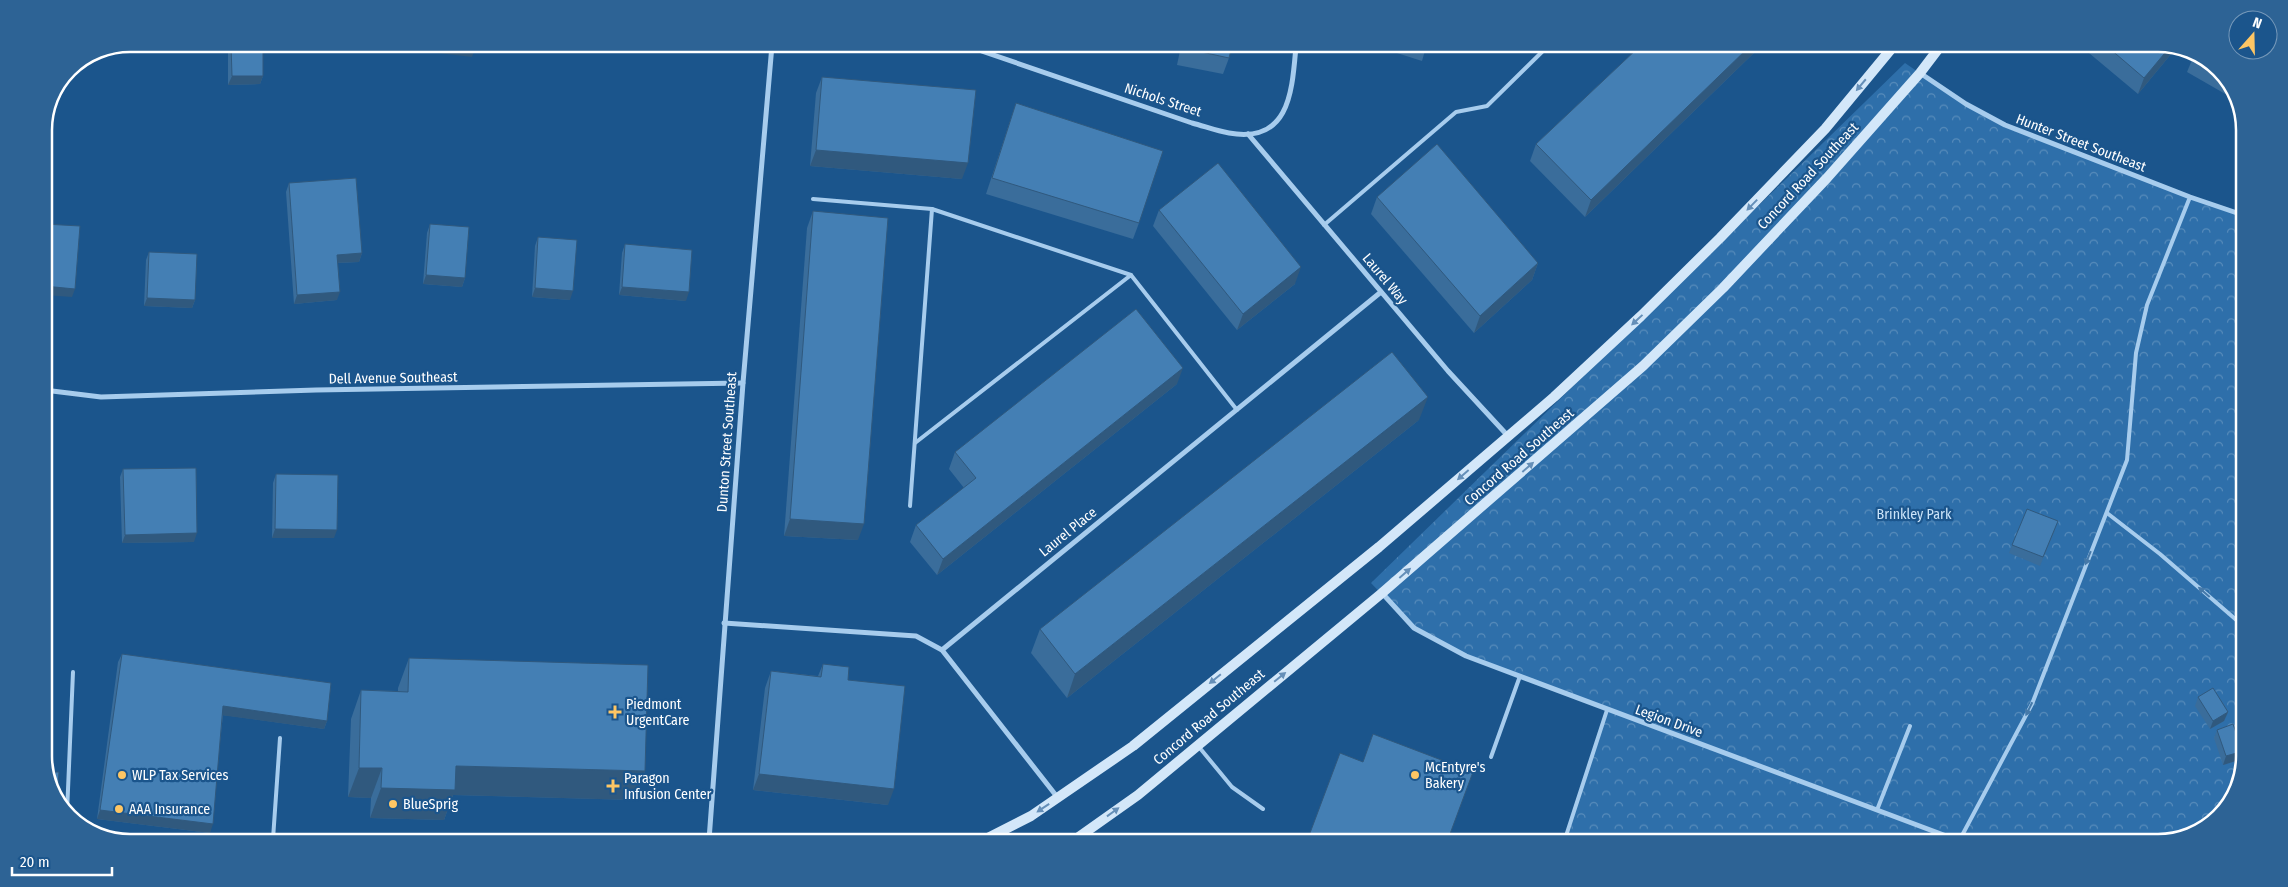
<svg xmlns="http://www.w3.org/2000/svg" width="2288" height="887" font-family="'Fira Sans Condensed',sans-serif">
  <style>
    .park { fill: url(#park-crowns) }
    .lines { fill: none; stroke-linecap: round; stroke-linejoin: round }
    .service { stroke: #a7cced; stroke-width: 4 }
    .minor { stroke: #a7cced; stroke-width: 5 }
    .secondary { stroke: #d3e7f9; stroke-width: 10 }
    .wall { fill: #3a6d9b }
    .shaded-wall { fill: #30597e }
    .building { fill: #447fb4; stroke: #30597e }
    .oneway { fill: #658fb8 }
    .oneway2 { fill: #4579a9 }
    .poi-dot { fill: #fec664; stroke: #1b558c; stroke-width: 2 }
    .labels { text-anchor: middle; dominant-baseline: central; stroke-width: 4.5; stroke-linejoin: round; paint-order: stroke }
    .street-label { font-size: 14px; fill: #fff; stroke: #1b558c }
    .park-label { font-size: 14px; fill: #cce4f9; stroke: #1b558c }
    .poi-label { font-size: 14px; fill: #fff; stroke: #1b558c; text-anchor: start }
    .rim { fill: none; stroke: #fff; stroke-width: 2.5 }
  </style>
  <defs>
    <pattern id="park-crowns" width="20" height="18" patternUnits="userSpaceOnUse" patternTransform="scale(1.25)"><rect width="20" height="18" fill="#2e6faa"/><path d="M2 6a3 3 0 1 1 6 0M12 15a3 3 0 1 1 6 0" fill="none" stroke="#588cbb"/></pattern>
  </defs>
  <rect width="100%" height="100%" fill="#1b558c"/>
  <path class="park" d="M 1905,63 C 1937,85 1969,108 2005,125 C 2081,160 2164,185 2243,214 L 2240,785 L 2206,828 L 2158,843 L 1564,842 L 1607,710 L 1466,656 L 1414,628 L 1371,583 Z"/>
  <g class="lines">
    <g class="service">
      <polyline points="813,199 932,209 1131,275"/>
      <polyline points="1324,225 1456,112 1487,106 1547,47"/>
      <polyline points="915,443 1131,275 1237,410"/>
      <polyline points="910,506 932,209"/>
      <polyline points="2107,513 2160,554 2241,624"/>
      <polyline points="1199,747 1232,787 1263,809"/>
      <polyline points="1491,757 1520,676"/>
      <polyline points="1877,810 1910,726"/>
      <polyline points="67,813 73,672"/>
      <polyline points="273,839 280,738"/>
      <polyline points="1564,842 1607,710"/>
      <polyline points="1958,843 2032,704 2127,460 2136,353 2147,305 2190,197"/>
    </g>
    <g class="minor">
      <path d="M 967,46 L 1192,123 C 1204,126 1216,131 1229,133 C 1290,144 1292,91 1296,46"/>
      <polyline points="1920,73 1966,104 2005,125 2190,197 2243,215"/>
      <polyline points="1248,134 1448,371 1508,436"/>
      <polyline points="44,390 101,397 316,390 743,383"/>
      <polyline points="1382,593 1414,628 1466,656 1965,843"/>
      <polyline points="724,623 916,636 942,650 1058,798"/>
      <polyline points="942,650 1381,292"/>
      <polyline points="709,840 743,383 772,45"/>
    </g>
    <g class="secondary">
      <polyline points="982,841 1031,816 1133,746 1379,547 1554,397 1641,316 1720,238 1825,129 1892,48"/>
      <polyline points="1073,841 1138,795 1382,593 1643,366 1723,288 1827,178 1920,73 1939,48"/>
    </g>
  </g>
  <g class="wall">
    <polygon points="228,44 263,44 263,76 260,84 228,85"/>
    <polygon points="1142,46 1158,46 1156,51"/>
    <polygon points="1181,46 1232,46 1229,58 1223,74 1177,65"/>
    <polygon points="1378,47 1426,47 1422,61"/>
    <polygon points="1639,47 1760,47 1585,217 1530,161 1536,144"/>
    <polygon points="2083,48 2176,48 2138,94"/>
    <polygon points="2194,55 2226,78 2234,99 2187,72"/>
    <polygon points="822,77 962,179 810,166 816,93"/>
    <polygon points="1016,103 1139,223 1133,239 986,194"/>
    <polygon points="289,183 362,253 359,262 338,263 337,300 294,304 286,192"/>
    <polygon points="1377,197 1538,263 1532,280 1474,333 1371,214"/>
    <polygon points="1159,210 1295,284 1237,330 1153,226"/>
    <polygon points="813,211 858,540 784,536 807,228"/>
    <polygon points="430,224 465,278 462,287 423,284 427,233"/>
    <polygon points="538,237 570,300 532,297 535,246"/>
    <polygon points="625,244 686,301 619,295 622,253"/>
    <polygon points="149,252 195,300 192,308 144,306 146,260"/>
    <polygon points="1177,384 937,575 910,542 916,525 964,488 949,469 955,452"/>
    <polygon points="1419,420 1067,698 1031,653 1040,629"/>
    <polygon points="123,469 194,542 122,543 120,477"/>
    <polygon points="276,474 334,538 272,538 273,483"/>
    <polygon points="2055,530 2040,566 2009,553 2012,545"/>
    <polygon points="122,654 327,721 324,729 223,715 210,833 97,819 118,662"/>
    <polygon points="409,658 645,771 634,800 453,795 444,820 370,818 371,798 348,797 351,719 361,690 398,691 398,688"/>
    <polygon points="823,664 848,680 888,805 753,790 765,688 771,671 818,676"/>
    <polygon points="2198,697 2228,712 2224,721 2210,729 2195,706"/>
    <polygon points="2217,730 2239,760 2223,765 2214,738"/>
  </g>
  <g class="shaded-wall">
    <polygon points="423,44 443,44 475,49 472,57 421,51"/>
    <polygon points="1749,47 1760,47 1585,217 1591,200"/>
    <polygon points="2169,48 2176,48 2138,94 2144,78"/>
    <polygon points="232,76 263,76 260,84 228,85"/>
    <polygon points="816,150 968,163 962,179 810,166"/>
    <polygon points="362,253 359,262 334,263 337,255"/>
    <polygon points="1538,263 1532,280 1474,333 1480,316"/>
    <polygon points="1301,267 1295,284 1237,330 1243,314"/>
    <polygon points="426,275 465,278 462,287 423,284"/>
    <polygon points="44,286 75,289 72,297 44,295"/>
    <polygon points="622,287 689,292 686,301 619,295"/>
    <polygon points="535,288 573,291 570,300 532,297"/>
    <polygon points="340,292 337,300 294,304 297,295"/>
    <polygon points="147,298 195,300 192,308 144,306"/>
    <polygon points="1183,368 1177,384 937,575 943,559"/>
    <polygon points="1428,397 1419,420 1067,698 1075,674"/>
    <polygon points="790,519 864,524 858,540 784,536"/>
    <polygon points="275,529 337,530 334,538 272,538"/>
    <polygon points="197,533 194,542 122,543 125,535"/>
    <polygon points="44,535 47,535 44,543"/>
    <polygon points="223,706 327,721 324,729 220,715"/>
    <polygon points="2228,712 2224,721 2210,729 2213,721"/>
    <polygon points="2240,752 2239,760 2223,765 2226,756"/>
    <polygon points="456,766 645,771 634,800 453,795 444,820 370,818 381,788"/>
    <polygon points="359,768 382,768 371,798 348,797"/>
    <polygon points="759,774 894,789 888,805 753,790"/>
    <polygon points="100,810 213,824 210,833 97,819"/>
  </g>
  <g class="building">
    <polygon points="231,44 263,44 263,76 232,76"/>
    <polygon points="443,44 476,45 475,49"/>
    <polygon points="1184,46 1232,46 1229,58 1183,48"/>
    <polygon points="1408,47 1426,47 1425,52"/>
    <polygon points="1639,47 1749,47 1591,200 1536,144"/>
    <polygon points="2109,48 2169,48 2144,78"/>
    <polygon points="2194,55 2205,62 2193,56"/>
    <polygon points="822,77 976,90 968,163 816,150"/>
    <polygon points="1016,103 1163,151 1139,223 992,178"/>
    <polygon points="1437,144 1538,263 1480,316 1377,197"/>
    <polygon points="1218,163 1301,267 1243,314 1159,210"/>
    <polygon points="356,178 362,253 337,255 340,292 297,295 289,183"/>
    <polygon points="813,211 888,218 864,524 790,519"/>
    <polygon points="44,224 80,226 75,289 44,286"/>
    <polygon points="430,224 469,227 465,278 426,275"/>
    <polygon points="538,237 577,240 573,291 535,288"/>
    <polygon points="625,244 692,250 689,292 622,287"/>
    <polygon points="149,252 197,254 195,300 147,298"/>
    <polygon points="1136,309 1183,368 943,559 916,525 976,478 955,452"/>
    <polygon points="1392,352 1428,397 1075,674 1040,629"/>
    <polygon points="196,468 197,533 125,535 123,469"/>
    <polygon points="44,472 52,473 47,535 44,535"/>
    <polygon points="276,474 338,475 337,530 275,529"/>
    <polygon points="2027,509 2058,521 2043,557 2012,545"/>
    <polygon points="122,654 331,683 327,721 223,706 213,824 100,810"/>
    <polygon points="409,658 648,665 645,771 456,766 455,790 381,788 382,768 359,768 361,690 408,692"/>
    <polygon points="823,664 849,667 848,680 905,686 894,789 759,774 771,671 821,677"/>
    <polygon points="2213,688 2228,712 2213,721 2198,697"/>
    <polygon points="2233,724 2240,744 2240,752 2226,756 2217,730"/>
    <polygon points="1373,734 1473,772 1447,842 1307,841 1340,753 1363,762"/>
    <polygon points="47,772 59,772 57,798"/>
  </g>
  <defs><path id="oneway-solid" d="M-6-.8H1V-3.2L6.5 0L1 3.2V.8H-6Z" transform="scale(1.25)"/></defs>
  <g class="oneway">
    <use href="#oneway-solid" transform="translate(1861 85) rotate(130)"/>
    <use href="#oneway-solid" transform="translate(1752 205) rotate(134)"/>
    <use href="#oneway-solid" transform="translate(1637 320) rotate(137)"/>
    <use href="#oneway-solid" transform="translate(1528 467) rotate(-41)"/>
    <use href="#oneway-solid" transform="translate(1463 475) rotate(139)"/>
    <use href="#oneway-solid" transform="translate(1405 573) rotate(-41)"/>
    <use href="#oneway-solid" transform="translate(1280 677) rotate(-39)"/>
    <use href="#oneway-solid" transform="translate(1215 679) rotate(141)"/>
    <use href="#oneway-solid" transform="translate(1043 808) rotate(146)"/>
    <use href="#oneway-solid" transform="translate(1113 812) rotate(-36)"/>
  </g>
  <g class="oneway2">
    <use href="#oneway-solid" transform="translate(2088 558) rotate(112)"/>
    <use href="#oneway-solid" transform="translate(2204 592) rotate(-139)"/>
    <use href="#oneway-solid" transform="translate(2029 709) rotate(116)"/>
  </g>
  <g class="poi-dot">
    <path d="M612.5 704.5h5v5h5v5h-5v5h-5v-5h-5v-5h5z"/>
    <circle cx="122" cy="775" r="5"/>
    <circle cx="1415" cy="775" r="5"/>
    <path d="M610.5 778.5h5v5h5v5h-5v5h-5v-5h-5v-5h5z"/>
    <circle cx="393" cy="804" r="5"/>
    <circle cx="119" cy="809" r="5"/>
  </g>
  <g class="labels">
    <g class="street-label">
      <text transform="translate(1163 100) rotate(18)">Nichols Street</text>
      <text transform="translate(2081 143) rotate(21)">Hunter Street Southeast</text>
      <text transform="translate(1808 176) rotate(-47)">Concord Road Southeast</text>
      <text transform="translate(1385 279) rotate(50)">Laurel Way</text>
      <text transform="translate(393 378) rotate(-1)">Dell Avenue Southeast</text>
      <text transform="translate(727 442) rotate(-86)">Dunton Street Southeast</text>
      <text transform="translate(1519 457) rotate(-41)">Concord Road Southeast</text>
      <text transform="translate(1068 532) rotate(-39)">Laurel Place</text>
      <text transform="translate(1209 717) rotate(-40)">Concord Road Southeast</text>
      <text transform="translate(1669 721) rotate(20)">Legion Drive</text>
    </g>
    <g class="park-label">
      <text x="1914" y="514">Brinkley Park</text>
    </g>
    <g class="poi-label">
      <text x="626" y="704">Piedmont<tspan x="626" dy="16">UrgentCare</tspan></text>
      <text x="1425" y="767">McEntyre's<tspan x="1425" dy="16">Bakery</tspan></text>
      <text x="132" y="775">WLP Tax Services</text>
      <text x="624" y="778">Paragon<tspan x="624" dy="16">Infusion Center</tspan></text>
      <text x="403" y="804">BlueSprig</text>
      <text x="129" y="809">AAA Insurance</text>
    </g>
  </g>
  <path d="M0 0H2288V887H0ZM130 52H2158A78 78 0 0 1 2236 130V756A78 78 0 0 1 2158 834H130A78 78 0 0 1 52 756V130A78 78 0 0 1 130 52Z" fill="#2d6395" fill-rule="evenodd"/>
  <path class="rim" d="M130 52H2158A78 78 0 0 1 2236 130V756A78 78 0 0 1 2158 834H130A78 78 0 0 1 52 756V130A78 78 0 0 1 130 52Z"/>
  <g transform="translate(2253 35) rotate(20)"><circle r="24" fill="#1b558c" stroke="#7699ba"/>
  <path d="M0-4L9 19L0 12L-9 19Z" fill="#fec664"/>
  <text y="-8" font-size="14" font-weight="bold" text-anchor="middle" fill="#ffffff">N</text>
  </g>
  <path d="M12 867v8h100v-8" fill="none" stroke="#ffffff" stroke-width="2.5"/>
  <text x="20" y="867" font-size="15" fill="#ffffff" stroke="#1b558c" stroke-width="4" paint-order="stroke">20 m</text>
</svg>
